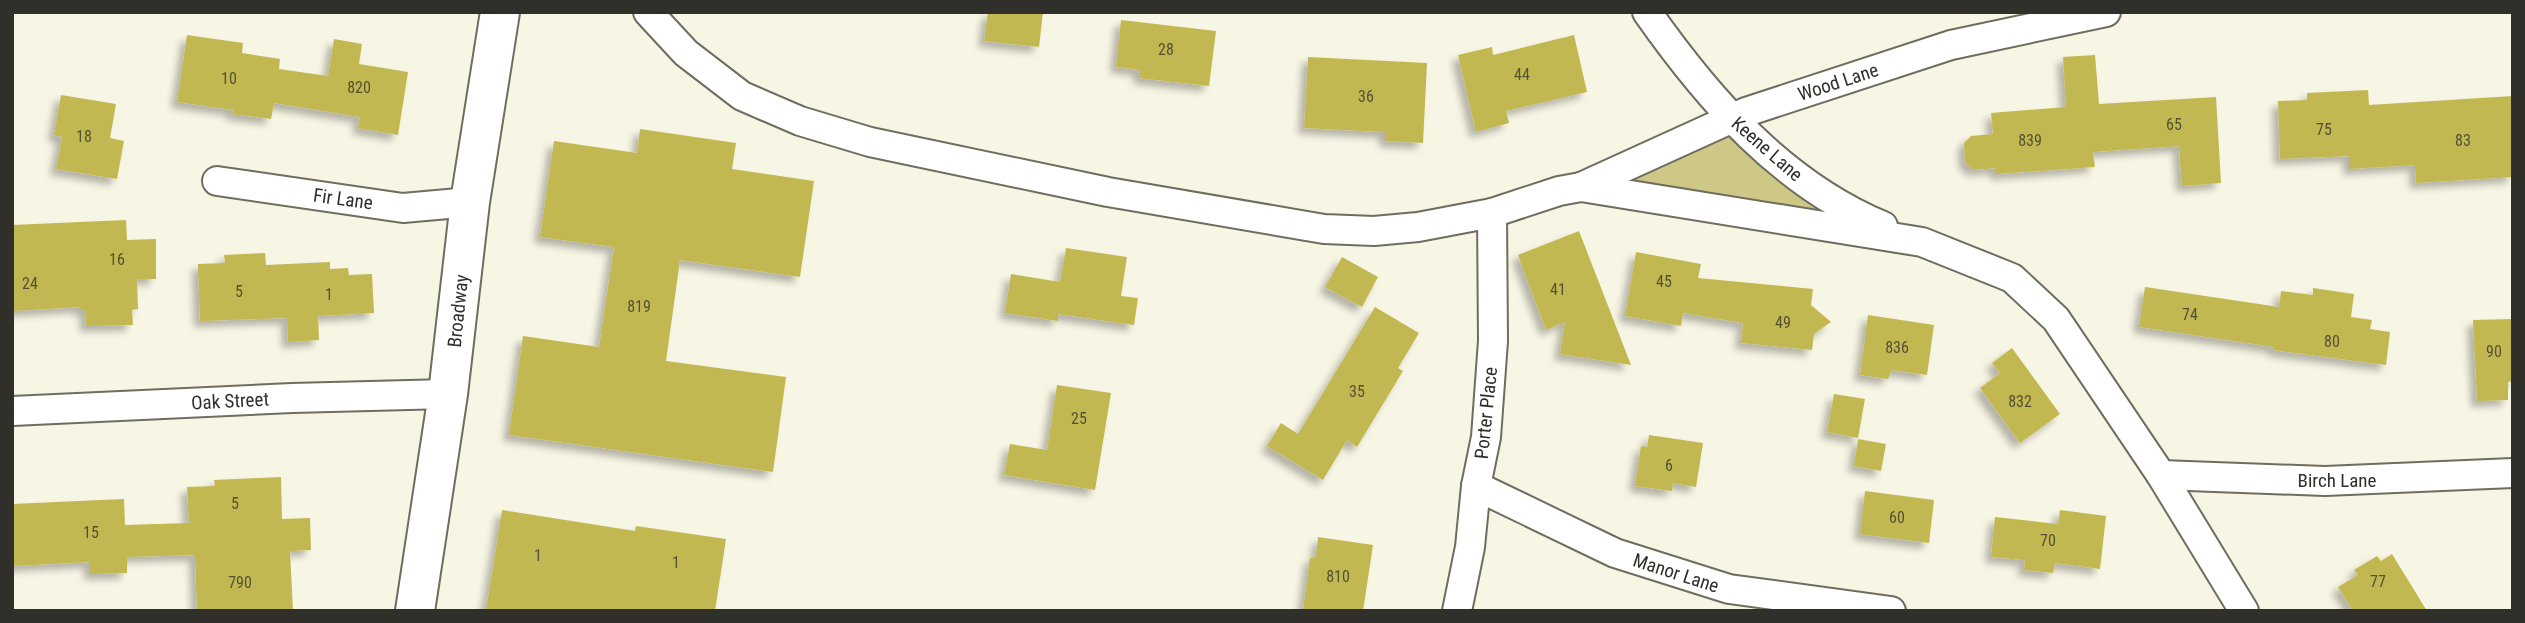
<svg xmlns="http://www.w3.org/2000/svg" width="2525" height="623" font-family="'Roboto Condensed',sans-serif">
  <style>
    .green { fill: #cec886 }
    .building { fill: #c2b851; filter: url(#shadow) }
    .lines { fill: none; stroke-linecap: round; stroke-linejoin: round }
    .minor-casing { stroke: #6e6d5e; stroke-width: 32 }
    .secondary-casing { stroke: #6e6d5e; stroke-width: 42 }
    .minor { stroke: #fff; stroke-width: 28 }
    .secondary { stroke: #fff; stroke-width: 38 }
    .labels { text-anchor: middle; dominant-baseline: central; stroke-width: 5; stroke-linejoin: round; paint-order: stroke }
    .number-label { font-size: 16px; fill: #545133 }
    .street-label { font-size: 19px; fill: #302f29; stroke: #fff }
  </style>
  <defs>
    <filter id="shadow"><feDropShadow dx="-6" dy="6" stdDeviation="3.5" flood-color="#0004"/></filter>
  </defs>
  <rect width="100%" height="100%" fill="#f7f5e4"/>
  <polygon class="green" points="1728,127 1851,223 1602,184"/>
  <g class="building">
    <polygon points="988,12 1043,12 1039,47 984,41"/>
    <polygon points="1121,20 1216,31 1209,86 1139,78 1140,70 1116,67"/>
    <polygon points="187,35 243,43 242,53 280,59 279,69 328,76 334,39 362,44 359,64 408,72 398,135 358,128 360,117 274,103 271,119 232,114 233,110 177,102"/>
    <polygon points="1574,35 1587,92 1506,111 1509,123 1476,132 1458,55 1492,47 1493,55"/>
    <polygon points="2095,55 2099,104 2216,97 2221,183 2182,186 2179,146 2093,152 2095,167 1996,174 1996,168 1973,170 1965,162 1964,143 1971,136 1993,134 1991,113 2066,107 2063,57"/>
    <polygon points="1308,57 1427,63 1423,143 1385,141 1385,132 1304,128"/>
    <polygon points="2368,90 2369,105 2513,96 2513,177 2416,183 2415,165 2349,169 2349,156 2280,159 2278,101 2307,100 2307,93"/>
    <polygon points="61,95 116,104 110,138 124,141 117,179 56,169 62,137 54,135"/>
    <polygon points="640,129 736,143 732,169 814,181 800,277 680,260 666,361 786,377 773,472 509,435 523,336 599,347 614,247 540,237 554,141 637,153"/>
    <polygon points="126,220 127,240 156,239 156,279 137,279 138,309 132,310 133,325 86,326 85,310 80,310 80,307 12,311 12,225"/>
    <polygon points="1579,231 1631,365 1560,354 1565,322 1546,330 1518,255"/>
    <polygon points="1066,248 1127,257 1121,296 1138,298 1134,325 1058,314 1058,321 1005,313 1011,274 1060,282"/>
    <polygon points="1636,252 1701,264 1698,278 1813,289 1811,305 1831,322 1814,334 1812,350 1741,343 1743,323 1683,313 1681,326 1625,316"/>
    <polygon points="265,253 266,265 330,262 330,269 348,268 349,275 372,274 374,313 318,316 319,340 288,342 287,318 200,321 198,264 225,263 224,255"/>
    <polygon points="1342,257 1378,277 1362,307 1325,287"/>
    <polygon points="2145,287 2279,307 2281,291 2313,295 2313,288 2354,294 2351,317 2372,320 2370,329 2390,332 2386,365 2273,350 2274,347 2139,327"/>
    <polygon points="1375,307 1419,333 1398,368 1403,371 1357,447 1347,440 1323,480 1267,446 1281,423 1298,434"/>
    <polygon points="1868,315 1934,325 1927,375 1892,370 1888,379 1860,375"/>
    <polygon points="2513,319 2513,381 2508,382 2508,400 2477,401 2473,320"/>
    <polygon points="2012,348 2060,414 2020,443 1980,388 2000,373 1992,363"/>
    <polygon points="1057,385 1111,393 1095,490 1004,475 1010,444 1047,450"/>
    <polygon points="1834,394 1865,399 1858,438 1827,432"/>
    <polygon points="1649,435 1703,443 1696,487 1673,483 1672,491 1635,486 1641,446 1647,447"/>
    <polygon points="1858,439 1886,444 1881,471 1854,466"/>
    <polygon points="281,477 282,519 310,518 311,550 290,551 293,611 197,611 195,555 127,557 127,573 90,574 90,562 12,566 12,504 124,499 125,525 189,523 187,487 215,486 214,480"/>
    <polygon points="1865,491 1934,500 1929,543 1860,534"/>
    <polygon points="502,510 635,531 636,526 726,539 715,611 486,611"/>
    <polygon points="2060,510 2106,516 2100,569 2055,563 2053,573 2024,570 2025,560 1991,557 1995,517 2058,524"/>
    <polygon points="1318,537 1373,545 1363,611 1303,611 1310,558 1316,557"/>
    <polygon points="2392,554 2427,611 2353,611 2338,587 2358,575 2354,570 2377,556 2381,561"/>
  </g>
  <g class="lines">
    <g class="minor-casing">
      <g id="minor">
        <polyline points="648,12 686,53 742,96 800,121 870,142 1108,192 1324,229 1374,231 1418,227 1492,213 1559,191 1581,187 1922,242 2012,278 2056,319 2161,475 2244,611"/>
        <path d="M 1647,12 C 1708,99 1782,184 1883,226"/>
        <polyline points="217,181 403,208 470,202"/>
        <polyline points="1581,187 1746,112 1951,45 2106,12"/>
        <polyline points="12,411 292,398 448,394"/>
        <polyline points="2161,475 2325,481 2513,473"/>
        <polyline points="1476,486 1615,553 1729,589 1891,611"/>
        <polyline points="1457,611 1470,547 1476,486 1486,437 1493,341 1492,213"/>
      </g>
    </g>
    <g class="secondary-casing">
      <polyline id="secondary" points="415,611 448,394 470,202 500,12"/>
    </g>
    <use href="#minor" class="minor"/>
    <use href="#secondary" class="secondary"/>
  </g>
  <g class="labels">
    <g class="number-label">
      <text x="1166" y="49">28</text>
      <text x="1522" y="74">44</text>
      <text x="229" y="78">10</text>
      <text x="359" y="87">820</text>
      <text x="1366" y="96">36</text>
      <text x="2174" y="124">65</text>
      <text x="2324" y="129">75</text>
      <text x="84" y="136">18</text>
      <text x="2030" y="140">839</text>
      <text x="2463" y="140">83</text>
      <text x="117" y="259">16</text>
      <text x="1664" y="281">45</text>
      <text x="30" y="283">24</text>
      <text x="1558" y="289">41</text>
      <text x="239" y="291">5</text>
      <text x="329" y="294">1</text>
      <text x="639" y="306">819</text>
      <text x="2190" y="314">74</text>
      <text x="1783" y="322">49</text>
      <text x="2332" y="341">80</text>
      <text x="1897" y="347">836</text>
      <text x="2494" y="351">90</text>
      <text x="1357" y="391">35</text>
      <text x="2020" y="401">832</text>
      <text x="1079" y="418">25</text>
      <text x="1669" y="465">6</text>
      <text x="235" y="503">5</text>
      <text x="1897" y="517">60</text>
      <text x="91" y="532">15</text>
      <text x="2048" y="540">70</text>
      <text x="538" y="555">1</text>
      <text x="676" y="562">1</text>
      <text x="1338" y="576">810</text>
      <text x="2378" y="581">77</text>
      <text x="240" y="582">790</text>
    </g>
    <g class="street-label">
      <text transform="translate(1838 82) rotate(-18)">Wood Lane</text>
      <text transform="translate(1767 149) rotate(41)">Keene Lane</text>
      <text transform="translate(343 199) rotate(8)">Fir Lane</text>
      <text transform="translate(458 311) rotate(-84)">Broadway</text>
      <text transform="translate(230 401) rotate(-3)">Oak Street</text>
      <text transform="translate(1486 413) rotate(-84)">Porter Place</text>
      <text x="2337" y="480">Birch Lane</text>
      <text transform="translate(1676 573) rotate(18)">Manor Lane</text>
    </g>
  </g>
  <rect width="2525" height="623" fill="none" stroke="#302f29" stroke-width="28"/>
</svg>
